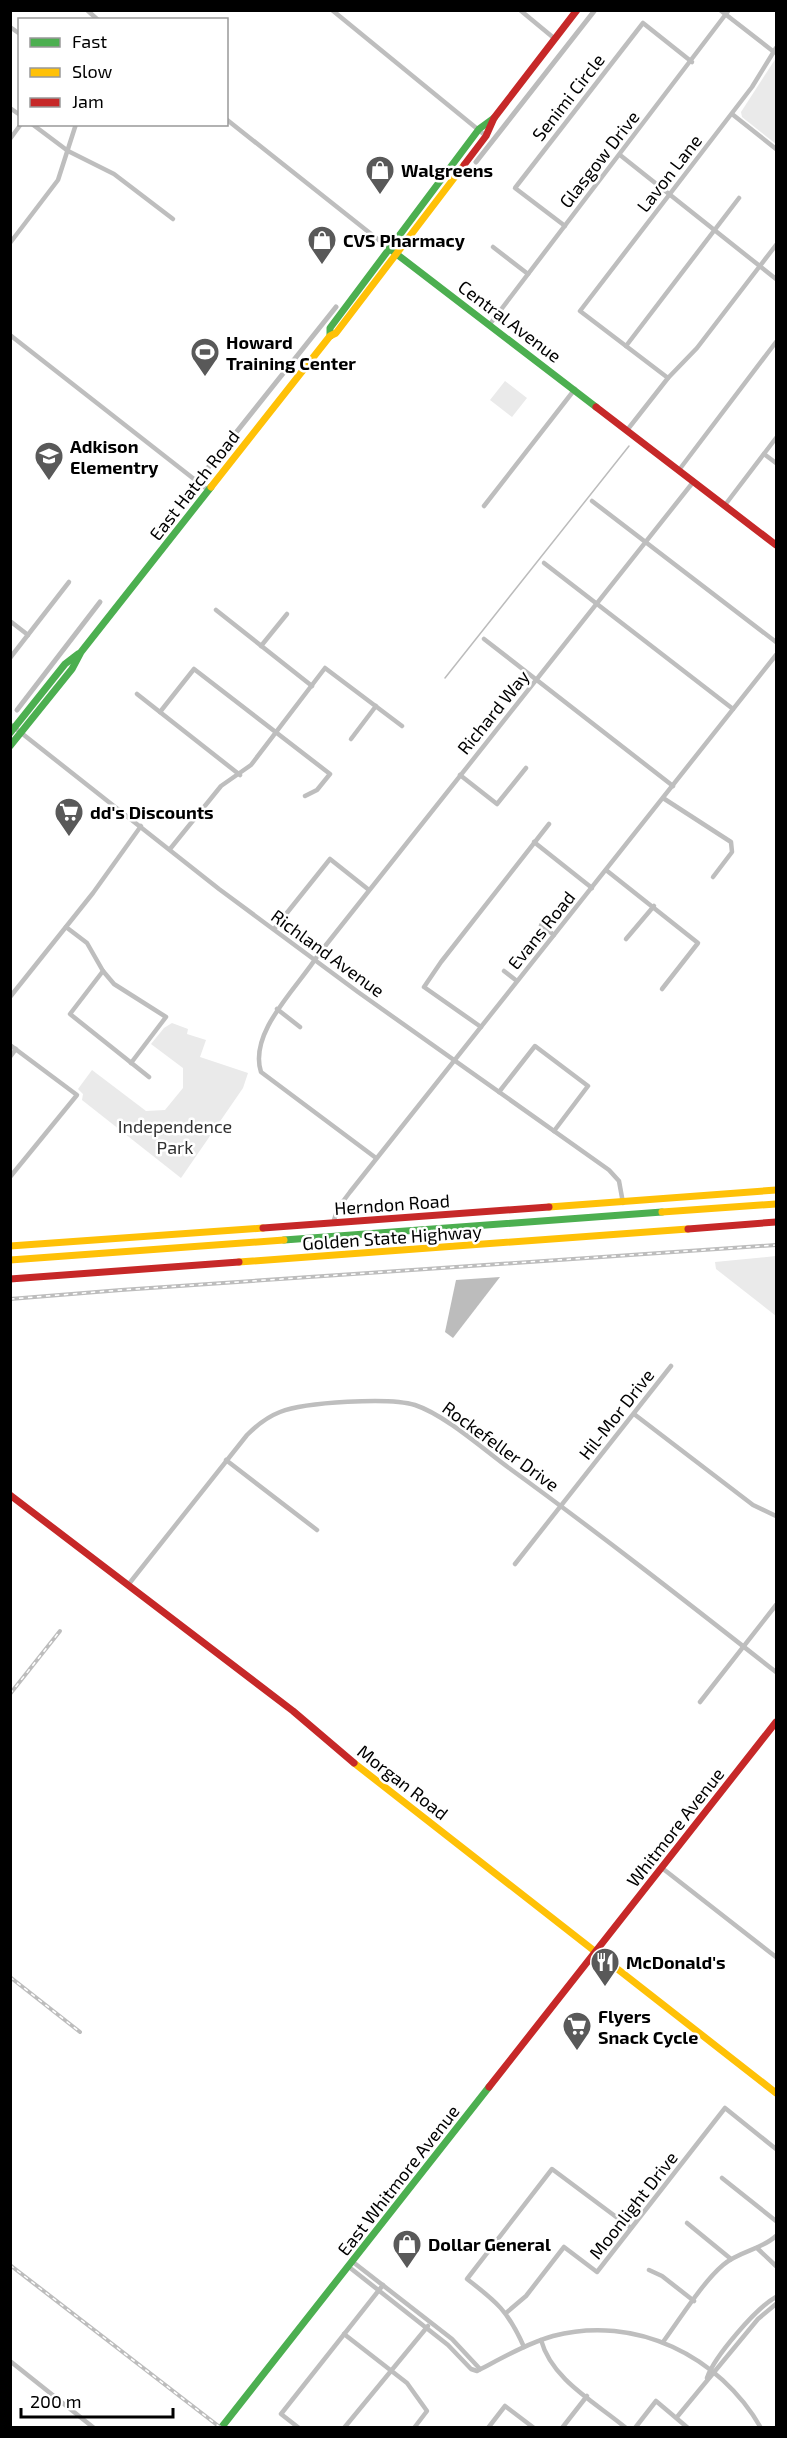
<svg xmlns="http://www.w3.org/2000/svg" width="787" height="2438" font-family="'Exo 2',sans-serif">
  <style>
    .green { fill: #eaeaea }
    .water { fill: #bcbcbc }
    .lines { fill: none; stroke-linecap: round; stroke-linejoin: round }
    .stream { stroke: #bcbcbc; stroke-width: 1.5 }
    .canal { stroke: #bcbcbc; stroke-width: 5 }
    .street { stroke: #bebebe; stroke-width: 4.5 }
    .fast { stroke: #4caf50; stroke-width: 7 }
    .slow { stroke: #ffc107; stroke-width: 7 }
    .jam { stroke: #c62828; stroke-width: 7 }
    .rail-casing { stroke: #bdbdbd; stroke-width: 4 }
    .rail { stroke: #fff; stroke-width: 1.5; stroke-dasharray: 4.5; stroke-linecap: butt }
    .labels { text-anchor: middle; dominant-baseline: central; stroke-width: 5; stroke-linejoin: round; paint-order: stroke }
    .street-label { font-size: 18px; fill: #000; stroke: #fff }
    .poi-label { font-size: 18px; font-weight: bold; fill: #000; stroke: #fff; text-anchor: start }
    .park-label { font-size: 18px; fill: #303030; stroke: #fff }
  </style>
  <rect width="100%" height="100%" fill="#fff"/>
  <g class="green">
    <polygon points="776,58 776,144 742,117 741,112"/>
    <polygon points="505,381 527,398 512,417 490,400"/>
    <polygon points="172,1023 188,1029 187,1034 206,1040 200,1057 248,1073 243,1088 181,1178 82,1100 83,1094 78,1089 92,1070 146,1111 165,1110 183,1088 183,1068 151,1044 164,1028"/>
    <polygon points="776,1256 776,1316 716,1269 715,1262"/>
  </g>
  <polygon class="water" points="500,1277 453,1338 445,1332 456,1280"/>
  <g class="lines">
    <polyline class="stream" points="445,678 629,446"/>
    <g class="canal">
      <polyline points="476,162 595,10"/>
      <polyline points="203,474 336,307"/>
      <polyline points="17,710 100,602"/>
    </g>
    <g class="street">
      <polyline points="87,10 98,20"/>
      <polyline points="332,10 486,136"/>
      <polyline points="520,10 555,39"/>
      <polyline points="720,10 774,52"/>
      <polyline points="10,27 20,34"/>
      <polyline points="10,108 20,115"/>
      <polyline points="732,114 776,149"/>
      <polyline points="226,119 390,249"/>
      <polyline points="32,124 68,151 114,174 173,219"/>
      <polyline points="10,139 21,124"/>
      <polyline points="620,155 776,279"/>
      <polyline points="565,226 515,188 643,23 692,62"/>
      <polyline points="10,243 58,180 76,124"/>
      <polyline points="493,247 528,274"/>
      <polyline points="490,324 729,10"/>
      <polyline points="10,335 208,490"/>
      <polyline points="626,346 739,198"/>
      <polyline points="668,378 580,311 752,87 776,48"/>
      <polyline points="628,429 668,378 697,348 776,245"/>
      <polyline points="764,454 776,463"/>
      <polyline points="679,470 776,342"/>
      <polyline points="592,501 776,642"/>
      <polyline points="725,505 776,438"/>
      <polyline points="484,506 575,389"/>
      <polyline points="544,563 733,709"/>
      <polyline points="216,610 312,686"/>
      <polyline points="10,621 28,635"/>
      <polyline points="484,639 673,786"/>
      <polyline points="261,646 287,614"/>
      <polyline points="10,658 69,582"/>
      <polyline points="137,694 240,775"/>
      <polyline points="160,712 194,669 330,774 317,790 305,796"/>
      <polyline points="10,724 219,889 358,992 609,1170 619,1181 623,1203"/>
      <polyline points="351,739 376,706"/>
      <polyline points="460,775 497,804 526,768"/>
      <polyline points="663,798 731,842 732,852 713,877"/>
      <polyline points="534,842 592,888"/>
      <polyline points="170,849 221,786 251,765 325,668 402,726"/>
      <polyline points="606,870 698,943 662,989"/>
      <polyline points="541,925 554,935"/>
      <polyline points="66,927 87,943 103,971 114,984 166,1017 131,1063"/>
      <polyline points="274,929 330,859 369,890"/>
      <polyline points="626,939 654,906"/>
      <polyline points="103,971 70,1014 149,1077"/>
      <polyline points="504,971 517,981"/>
      <polyline points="10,997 93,893 141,826"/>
      <polyline points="277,1009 300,1027"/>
      <polyline points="481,1027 424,987 441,962 549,824"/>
      <polyline points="10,1045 77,1095 10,1177"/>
      <polyline points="10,1057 16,1049"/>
      <polyline points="499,1092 535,1046 588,1086 554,1131"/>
      <path d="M 376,1158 L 261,1072 C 248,1032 299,986 318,955 L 694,481"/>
      <polyline points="333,1223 338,1208 350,1192 776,655"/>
      <polyline points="634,1414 753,1505 776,1516"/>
      <polyline points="226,1460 317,1530"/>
      <polyline points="515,1564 671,1366"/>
      <path d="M 128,1585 L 247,1435 C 257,1425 267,1417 280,1412 C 305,1402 390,1397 415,1405 C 445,1415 483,1449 509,1468 C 600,1534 688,1603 776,1672"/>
      <polyline points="700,1702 776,1605"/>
      <polyline points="662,1868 776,1957"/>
      <polyline points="722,2178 776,2221"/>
      <polyline points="687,2223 731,2259"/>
      <polyline points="757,2248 776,2266"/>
      <polyline points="353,2262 452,2339 480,2369"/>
      <path d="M 349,2267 L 448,2345 L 471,2369 L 477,2371 C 502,2358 526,2344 553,2336 C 635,2314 720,2356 761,2428"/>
      <polyline points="649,2270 662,2276 694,2301"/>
      <polyline points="506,2313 526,2296 564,2247 597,2272 725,2108 776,2149"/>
      <polyline points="344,2334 407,2383 427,2411 414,2428"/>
      <path d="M 541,2340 C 552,2380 595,2402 626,2428"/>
      <path d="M 663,2342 C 680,2319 702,2283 723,2265 C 739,2251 761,2250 776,2236"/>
      <path d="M 524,2347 C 508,2311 497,2302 467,2279 L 552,2169 L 631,2228"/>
      <polyline points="10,2361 94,2428"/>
      <path d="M 707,2378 C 714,2357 756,2308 776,2297"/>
      <polyline points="677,2417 758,2319 776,2304"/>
      <polyline points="299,2428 281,2414 383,2285"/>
      <polyline points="344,2428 428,2326"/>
      <polyline points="488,2428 505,2406 534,2428"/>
      <polyline points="562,2428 587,2396"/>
      <polyline points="635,2428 656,2401 688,2428"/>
    </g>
    <g class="fast">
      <polyline points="390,249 596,407"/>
      <polyline points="330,336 330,328 479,129 494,118"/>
      <polyline points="10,733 65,664 78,654"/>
      <polyline points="10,746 72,669 81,652 211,487"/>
      <polyline points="284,1240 662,1212"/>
      <polyline points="221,2428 489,2087"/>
    </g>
    <g class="slow">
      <polyline points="211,487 330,336 336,333 464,165"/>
      <polyline points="549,1207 776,1190"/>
      <polyline points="662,1212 776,1204"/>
      <polyline points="10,1246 263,1228"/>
      <polyline points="10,1260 284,1240"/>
      <polyline points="239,1262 688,1229"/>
      <polyline points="354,1763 776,2093"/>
    </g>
    <g class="jam">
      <polyline points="464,165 486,136 494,118 577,10"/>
      <polyline points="596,407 776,545"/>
      <polyline points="263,1228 549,1207"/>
      <polyline points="688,1229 776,1222"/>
      <polyline points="10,1279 239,1262"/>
      <polyline points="10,1495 293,1711 354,1763"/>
      <polyline points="489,2087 776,1722"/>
    </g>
    <g class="rail-casing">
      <g id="rail">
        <polyline points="10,1299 121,1290 776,1245"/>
        <polyline points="10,1694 60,1631"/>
        <polyline points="10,1977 80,2032"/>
        <polyline points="10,2265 221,2428"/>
      </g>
    </g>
    <use href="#rail" class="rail"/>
  </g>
  <defs>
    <g id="shop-pin" transform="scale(1.5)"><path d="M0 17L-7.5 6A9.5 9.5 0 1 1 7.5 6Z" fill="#595959" stroke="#fff"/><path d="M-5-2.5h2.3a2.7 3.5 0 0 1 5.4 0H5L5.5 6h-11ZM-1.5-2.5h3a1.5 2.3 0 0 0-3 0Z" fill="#fff"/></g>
    <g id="stadium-pin" transform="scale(1.5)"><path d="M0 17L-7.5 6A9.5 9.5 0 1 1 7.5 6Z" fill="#595959" stroke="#fff"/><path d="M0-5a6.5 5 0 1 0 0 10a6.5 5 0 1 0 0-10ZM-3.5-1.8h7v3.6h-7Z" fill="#fff"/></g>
    <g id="school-pin" transform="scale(1.5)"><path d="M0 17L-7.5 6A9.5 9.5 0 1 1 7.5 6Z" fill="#595959" stroke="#fff"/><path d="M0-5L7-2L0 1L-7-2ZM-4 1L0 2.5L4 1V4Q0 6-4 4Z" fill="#fff"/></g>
    <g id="supermarket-pin" transform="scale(1.5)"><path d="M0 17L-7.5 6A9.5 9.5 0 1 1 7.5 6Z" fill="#595959" stroke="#fff"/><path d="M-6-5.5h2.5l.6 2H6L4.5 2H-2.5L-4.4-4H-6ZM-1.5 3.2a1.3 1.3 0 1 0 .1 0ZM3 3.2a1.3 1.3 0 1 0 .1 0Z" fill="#fff"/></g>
    <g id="restaurant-pin" transform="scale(1.5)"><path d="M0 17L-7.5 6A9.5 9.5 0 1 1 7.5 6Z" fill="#595959" stroke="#fff"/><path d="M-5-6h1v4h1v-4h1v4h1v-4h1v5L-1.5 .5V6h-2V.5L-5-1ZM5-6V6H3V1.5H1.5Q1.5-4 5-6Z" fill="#fff"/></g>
  </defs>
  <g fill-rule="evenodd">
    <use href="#shop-pin" x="380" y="170"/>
    <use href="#shop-pin" x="322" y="240"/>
    <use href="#stadium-pin" x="205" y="352"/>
    <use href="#school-pin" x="49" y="456"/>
    <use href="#supermarket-pin" x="69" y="812"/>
    <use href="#restaurant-pin" x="605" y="1962"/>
    <use href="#supermarket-pin" x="577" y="2026"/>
    <use href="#shop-pin" x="407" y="2244"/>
  </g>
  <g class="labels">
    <g class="street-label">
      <text transform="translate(568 97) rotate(-52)">Senimi Circle</text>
      <text transform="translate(599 159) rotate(-52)">Glasgow Drive</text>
      <text transform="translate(669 173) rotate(-52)">Lavon Lane</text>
      <text transform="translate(510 321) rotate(37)">Central Avenue</text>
      <text transform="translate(194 485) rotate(-52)">East Hatch Road</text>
      <text transform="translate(493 712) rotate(-51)">Richard Way</text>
      <text transform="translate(541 930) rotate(-51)">Evans Road</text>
      <text transform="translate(328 953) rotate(36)">Richland Avenue</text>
      <text transform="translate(392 1204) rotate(-4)">Herndon Road</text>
      <text transform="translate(392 1237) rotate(-4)">Golden State Highway</text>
      <text transform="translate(616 1414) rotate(-52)">Hil-Mor Drive</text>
      <text transform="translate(501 1446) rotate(36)">Rockefeller Drive</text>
      <text transform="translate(403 1782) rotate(38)">Morgan Road</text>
      <text transform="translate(675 1827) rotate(-52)">Whitmore Avenue</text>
      <text transform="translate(398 2180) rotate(-52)">East Whitmore Avenue</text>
      <text transform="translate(633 2205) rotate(-52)">Moonlight Drive</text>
    </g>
    <g class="poi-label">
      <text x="401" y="170">Walgreens</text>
      <text x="343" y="240">CVS Pharmacy</text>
      <text x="226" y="342">Howard<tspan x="226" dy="21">Training Center</tspan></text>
      <text x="70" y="446">Adkison<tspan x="70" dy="21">Elementry</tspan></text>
      <text x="90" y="812">dd's Discounts</text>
      <text x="626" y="1962">McDonald's</text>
      <text x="598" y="2016">Flyers<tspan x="598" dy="21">Snack Cycle</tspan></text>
      <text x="428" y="2244">Dollar General</text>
    </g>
    <g class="park-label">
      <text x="175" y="1126">Independence<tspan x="175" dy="21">Park</tspan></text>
    </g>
  </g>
  <rect width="787" height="2438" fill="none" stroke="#000000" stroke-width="24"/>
  <rect x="18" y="18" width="210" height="108" fill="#ffffff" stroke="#999999" stroke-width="1.5"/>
  <rect x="30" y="38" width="30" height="9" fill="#4caf50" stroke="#999999" stroke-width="1.5"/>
  <text x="72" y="48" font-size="18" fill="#000000">Fast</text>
  <rect x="30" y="68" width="30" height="9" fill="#ffc107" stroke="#999999" stroke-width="1.5"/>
  <text x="72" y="78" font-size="18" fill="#000000">Slow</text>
  <rect x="30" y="98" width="30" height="9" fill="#c62828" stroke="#999999" stroke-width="1.5"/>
  <text x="72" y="108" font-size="18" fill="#000000">Jam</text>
  <path d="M21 2408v9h152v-9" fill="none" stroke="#000000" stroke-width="3"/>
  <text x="30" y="2408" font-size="18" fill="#000000" stroke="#ffffff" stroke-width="4.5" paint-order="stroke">200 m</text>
</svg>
